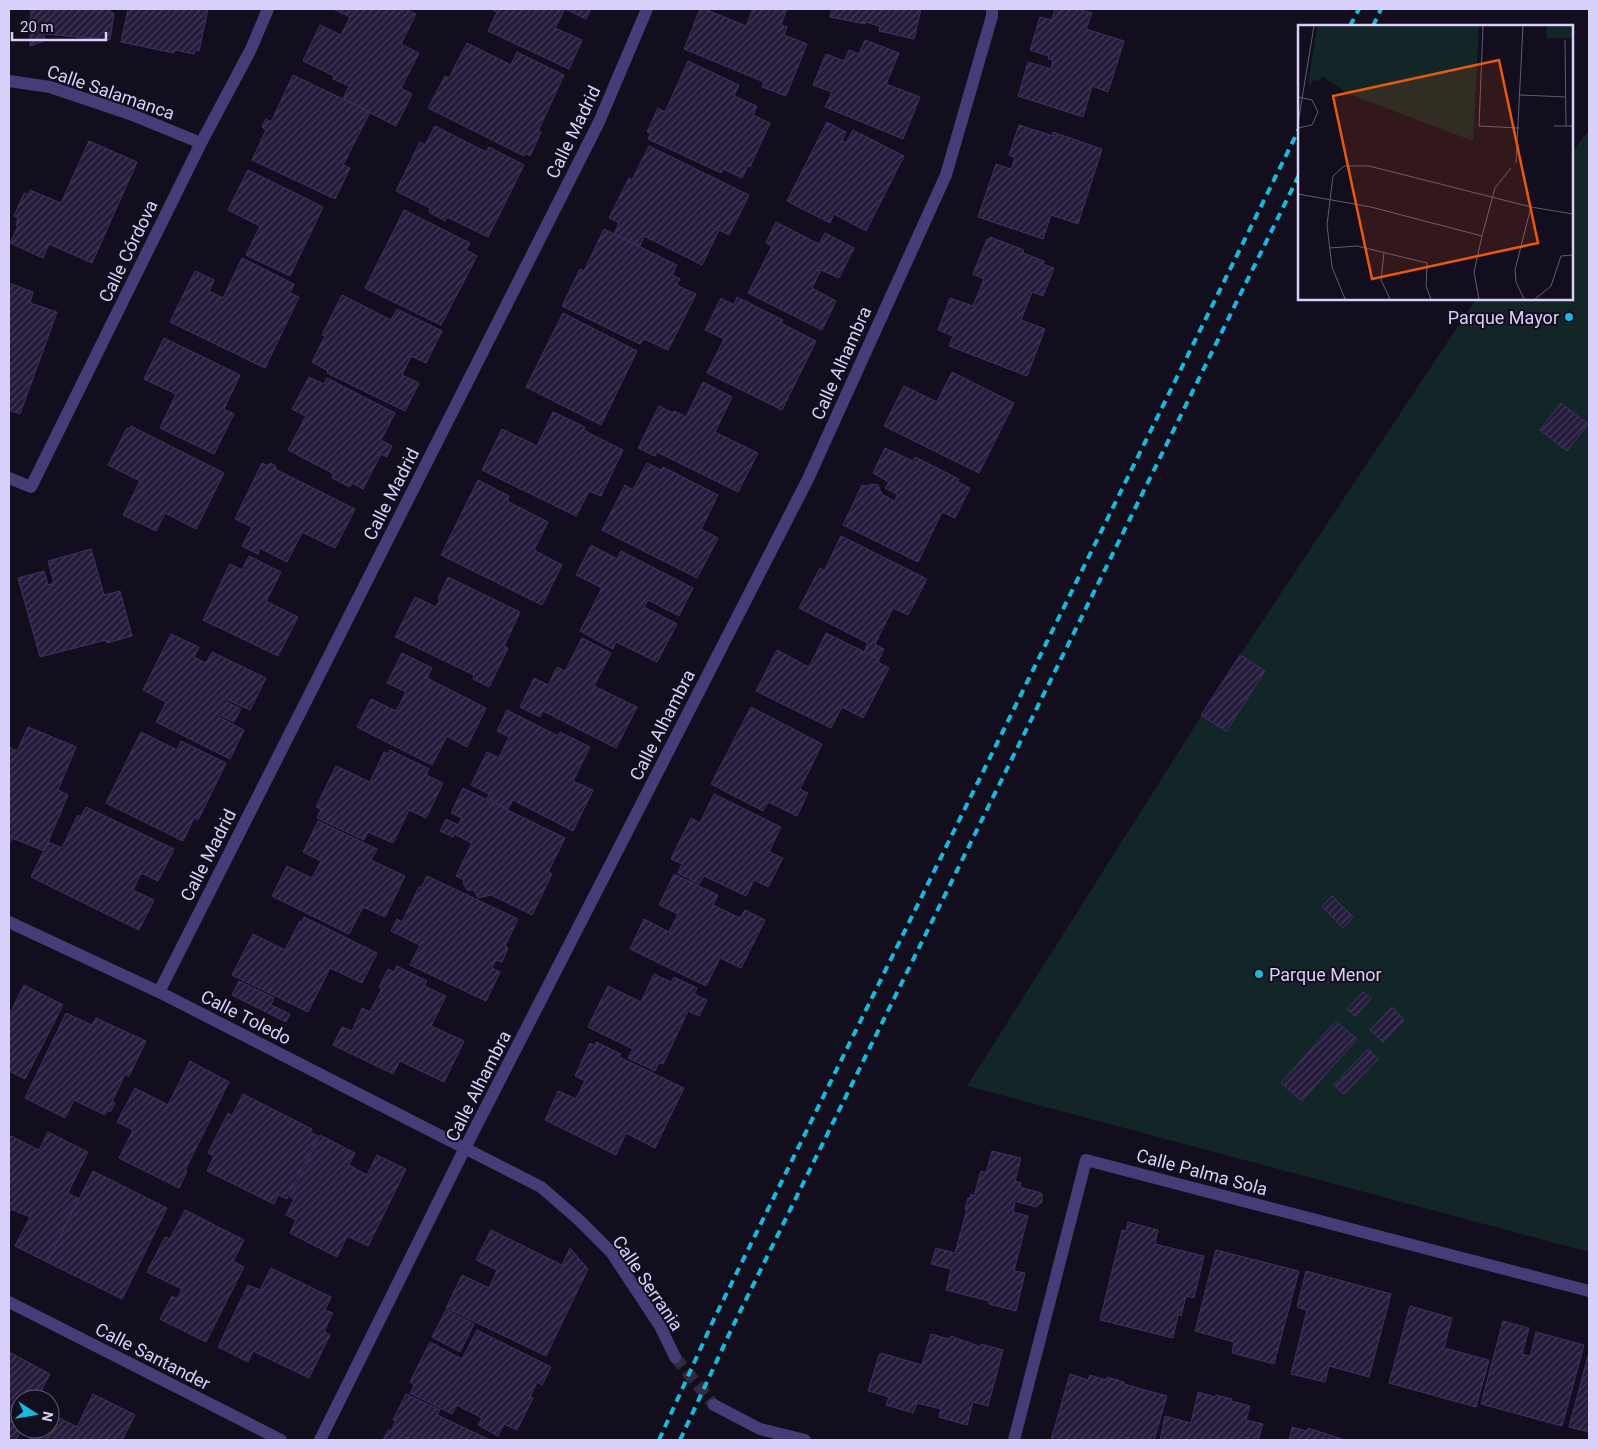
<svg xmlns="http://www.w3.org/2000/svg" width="1598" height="1449" font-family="Roboto,sans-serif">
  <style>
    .green { fill: #122627 }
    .building { fill: url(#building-hatch); stroke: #3f3066 }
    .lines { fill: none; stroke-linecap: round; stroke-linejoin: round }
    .minor-tunnel { stroke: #302b3e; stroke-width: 12; stroke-dasharray: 12 6; stroke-linecap: butt }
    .minor { stroke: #453d78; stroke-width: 12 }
    .rail { stroke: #16badf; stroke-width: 4; stroke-dasharray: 8 6; stroke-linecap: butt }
    .poi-dot { fill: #16badf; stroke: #120e1d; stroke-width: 2 }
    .labels { text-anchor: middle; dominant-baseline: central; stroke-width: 4; stroke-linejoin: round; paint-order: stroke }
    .street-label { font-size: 18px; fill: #d8cffa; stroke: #120e1d }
    .poi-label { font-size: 18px; fill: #d8cffa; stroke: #120e1d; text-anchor: end }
    .inset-road { fill: none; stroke: #615b75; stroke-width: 1 }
    .view { fill: #e8590c; fill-opacity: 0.15; stroke: #e8590c; stroke-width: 2.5 }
    .inset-edge { fill: none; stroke: #d8cffa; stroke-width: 2.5 }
  </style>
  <defs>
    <pattern id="building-hatch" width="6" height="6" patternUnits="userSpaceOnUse" patternTransform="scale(1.25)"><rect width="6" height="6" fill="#251c3c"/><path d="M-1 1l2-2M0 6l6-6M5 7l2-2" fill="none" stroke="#443c59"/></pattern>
  </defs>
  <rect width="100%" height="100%" fill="#120e1d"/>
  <polygon class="green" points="1589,132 1589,1252 967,1086 1240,655 1476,299 1572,299 1572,154 1584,136"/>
  <g class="building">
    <polygon points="31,9 111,9 110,13 114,13 110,40 44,34 44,41 30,46"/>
    <polygon points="128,9 208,9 199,51 195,50 194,54 175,50 174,53 121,42"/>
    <polygon points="333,9 405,9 416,14 401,44 419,53 401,88 412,94 396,126 343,99 349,86 333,79 334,76 303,61 320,25 341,35 350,17"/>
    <polygon points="491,9 565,9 555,28 582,40 569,69 488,31 497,12"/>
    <polygon points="565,9 591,9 586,19"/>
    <polygon points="700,9 705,9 746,26 753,9 787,9 781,25 787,27 784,35 807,44 786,96 762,87 764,82 684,49"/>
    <polygon points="832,9 921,9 914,39 879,31 880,26 865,22 865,24 830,17"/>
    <polygon points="1055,9 1077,9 1092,13 1086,29 1124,41 1108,92 1092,86 1083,117 1018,96 1028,62 1051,69 1053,60 1048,59 1049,56 1030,50 1040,17 1052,20"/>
    <polygon points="865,40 899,53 886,84 920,97 903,139 825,107 832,92 813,85 826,54 844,61 849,50 859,54"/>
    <polygon points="467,43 511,65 517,52 564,75 538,131 541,132 530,156 525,153 524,156 428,108 445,76 449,78"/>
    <polygon points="688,61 739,85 734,96 757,106 753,115 770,123 750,167 748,166 742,178 723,169 721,173 648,139 651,133 647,132 658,108 665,112"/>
    <polygon points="293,75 370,112 343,165 350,168 335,199 252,160 266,130 262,127 266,119 271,122"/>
    <polygon points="827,122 846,132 842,141 846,143 853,130 904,156 866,231 834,214 830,223 787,201"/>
    <polygon points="1019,125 1053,136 1053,132 1102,149 1078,224 1051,215 1043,239 978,217 996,164 1011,169 1015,158 1009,155"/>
    <polygon points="435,126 486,152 489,147 524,165 488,237 447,217 445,221 429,212 430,208 396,191 420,142 425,145"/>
    <polygon points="89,141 137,162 92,263 49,244 43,258 10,243 18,226 16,225 18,218 14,216 24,193 28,195 30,190 61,203"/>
    <polygon points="649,146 749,195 729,235 719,230 702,265 644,236 640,246 614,234 619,223 609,218 629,178 632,180"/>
    <polygon points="248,170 323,207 290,276 246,255 260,226 228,210"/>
    <polygon points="404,210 470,243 466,250 477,256 441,325 365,288"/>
    <polygon points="776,222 819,244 825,233 854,248 839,278 821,270 812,288 836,301 822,330 748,293 772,246 766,243"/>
    <polygon points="604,229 677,265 672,275 680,279 676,285 696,294 668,350 644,339 640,344 562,306 580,269 584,271"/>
    <polygon points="990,237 1024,250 1023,253 1044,261 1043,264 1054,268 1043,296 1032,292 1021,320 1045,329 1027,376 949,346 953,336 938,330 950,298 973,306 984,279 973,274 987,239 989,240"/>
    <polygon points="242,258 294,284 290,293 299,297 265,368 170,322 195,271 214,280 209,291 223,298"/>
    <polygon points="9,283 33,292 30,303 57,312 20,414 9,410"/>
    <polygon points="342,295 391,320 397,309 442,331 426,363 411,356 402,375 419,383 405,411 327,373 328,371 312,362 325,336 322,335"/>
    <polygon points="737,297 783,320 781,323 816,341 782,410 707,373 724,339 705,330 721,298 734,305"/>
    <polygon points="563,313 637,351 601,425 526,387"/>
    <polygon points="164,338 240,375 224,409 234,414 214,454 160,428 176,394 144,379"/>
    <polygon points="952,372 1014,403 979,473 884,426 904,386 937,402"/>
    <polygon points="309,377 324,384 327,378 395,413 381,440 392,446 387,457 381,454 363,489 352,483 350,487 332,478 334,474 288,450 306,416 292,409"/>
    <polygon points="703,382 732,397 715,432 758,453 738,492 657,452 655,456 638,448 659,406 673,413 674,411 686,417"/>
    <polygon points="1561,403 1588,424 1567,451 1540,430"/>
    <polygon points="553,412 585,427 583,430 623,450 601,496 589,491 576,516 482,470 502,429 537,446"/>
    <polygon points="131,426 224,473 196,529 165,513 156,531 123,515 140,481 108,465 127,428 130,429"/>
    <polygon points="885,448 913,461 915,457 959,479 958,482 970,488 955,518 942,512 918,562 843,525 862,485 866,486 872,484 878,485 882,494 894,501 898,495 885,488 889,482 873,473"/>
    <polygon points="262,463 268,466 270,463 276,466 275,469 355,509 335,548 302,532 287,562 260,548 258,554 242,546 252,527 235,519"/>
    <polygon points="647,463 661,470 663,467 718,495 701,529 718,538 697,578 602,530 625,485 633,490"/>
    <polygon points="478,480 509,496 507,501 548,522 534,550 562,565 542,605 441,555"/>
    <polygon points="841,536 927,579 908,615 893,608 875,644 884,649 879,659 864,652 868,643 799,608 820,568 824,571"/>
    <polygon points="591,545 617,559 621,551 693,588 679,616 648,600 644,607 677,624 657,662 616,642 613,649 580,631 602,588 576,575"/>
    <polygon points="91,549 104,595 120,591 132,636 107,643 106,640 40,657 18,578 44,571 48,585 54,583 48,561"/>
    <polygon points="249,556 281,572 266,601 298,617 278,656 203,620 230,564 242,570"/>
    <polygon points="448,577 520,612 504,646 508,648 489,687 473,679 474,675 395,637 415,597 436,607 440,599 438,598"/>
    <polygon points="826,633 879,659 878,662 889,668 863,718 842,707 831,728 756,691 777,650 809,667"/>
    <polygon points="171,634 199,647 194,657 206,663 212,652 266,678 250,710 228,700 227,702 241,709 234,722 220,715 219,717 244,730 230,759 156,722 166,702 143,690"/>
    <polygon points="582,638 611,653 594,686 637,707 616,748 543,711 540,717 520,707 534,678 548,685 557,667 565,671"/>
    <polygon points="402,653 432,668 427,678 486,708 467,747 447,736 432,765 357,727 371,699 396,711 406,692 387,683"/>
    <polygon points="1240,655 1265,671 1226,731 1201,715"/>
    <polygon points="751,707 822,744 800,789 808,793 797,816 768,802 763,811 711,784"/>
    <polygon points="507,710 558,736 560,732 590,747 573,781 593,790 573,831 513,800 508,809 487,798 489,794 471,785 487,752 499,758 509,737 497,731"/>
    <polygon points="28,727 76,747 58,790 68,795 44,851 12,838 9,844 9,747 17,751"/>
    <polygon points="141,732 177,750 181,741 226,763 198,820 194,818 183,841 106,803"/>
    <polygon points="390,750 429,769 426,775 443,783 426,818 409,810 393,843 368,832 364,840 317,818 321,809 316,807 336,766 370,782 384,752 388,754"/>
    <polygon points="463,788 565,838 548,872 552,874 532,915 491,895 478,898 474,890 467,890 463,883 464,880 456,876 472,843 454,834 453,837 440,831 446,819 458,825 462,818 451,813"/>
    <polygon points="714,794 781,827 769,852 783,858 768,887 754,880 746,896 704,876 699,884 678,873 682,864 671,859 691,818 700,823"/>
    <polygon points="86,807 174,849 158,881 141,873 133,890 154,900 139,930 31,877 48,842 62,848 78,815 81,817"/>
    <polygon points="318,821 377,849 371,860 405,876 385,917 363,907 349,934 272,896 287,866 312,878 321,861 303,852"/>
    <polygon points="674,874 718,895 713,905 740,918 745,910 765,920 741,968 720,958 706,986 630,949 644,919 669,932 678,914 659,905"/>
    <polygon points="427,876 518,919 505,946 508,948 502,962 496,960 492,968 500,972 486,1001 410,965 420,945 391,931 397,919 402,922 419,887 421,888"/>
    <polygon points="1332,896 1353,917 1343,928 1322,906"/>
    <polygon points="304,917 377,953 362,983 330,968 308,1012 232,975 253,934 285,950 300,921 302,922"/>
    <polygon points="397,966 427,981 424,986 446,996 431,1026 464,1041 444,1082 400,1061 393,1074 333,1045 342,1027 352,1031 362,1008 370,1012 382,988 379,987 388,969 394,972"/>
    <polygon points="654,974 671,982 674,977 697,988 694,994 707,1000 699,1016 688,1011 663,1064 659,1062 655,1071 628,1058 633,1049 588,1027 608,986 641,1002"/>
    <polygon points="239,981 274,998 271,1005 290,1014 286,1022 232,995"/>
    <polygon points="24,985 63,1005 25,1079 9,1071 9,1015"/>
    <polygon points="1363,992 1371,999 1355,1016 1347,1009"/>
    <polygon points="1392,1007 1404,1020 1383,1042 1370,1030"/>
    <polygon points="66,1013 92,1025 96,1018 146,1041 129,1076 125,1074 112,1102 115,1103 110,1112 107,1110 105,1115 74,1100 65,1118 25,1098"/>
    <polygon points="1336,1021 1357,1039 1302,1101 1281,1083"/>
    <polygon points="596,1042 621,1054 619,1057 684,1088 655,1148 626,1133 616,1155 545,1120 558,1091 576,1099 585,1081 575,1076 590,1043 595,1046"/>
    <polygon points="1368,1049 1378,1059 1344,1094 1334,1085"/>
    <polygon points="190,1061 229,1082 185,1170 187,1171 179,1188 119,1158 133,1130 117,1122 135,1088 168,1105"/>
    <polygon points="243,1094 312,1129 310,1132 318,1136 287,1199 278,1195 274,1204 207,1171 214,1156 208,1153 228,1113 232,1116"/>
    <polygon points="48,1132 88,1152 68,1193 79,1199 47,1262 15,1246 30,1217 11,1209 9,1214 9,1140 11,1136 39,1150"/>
    <polygon points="320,1135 355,1153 349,1165 367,1175 377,1155 406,1169 368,1246 347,1236 337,1257 290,1233 296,1220 286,1215 294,1199 290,1197"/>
    <polygon points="992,1151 1021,1158 1015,1181 1021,1183 1020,1187 1041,1193 1042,1196 1042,1202 1036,1207 1015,1201 1013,1212 1028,1216 1014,1271 1025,1273 1016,1311 989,1304 989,1301 946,1290 951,1269 931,1264 936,1248 955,1253 967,1209 965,1209 968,1198 970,1198 971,1194 974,1196 981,1171 986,1173"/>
    <polygon points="93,1171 167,1208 122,1299 47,1262"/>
    <polygon points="185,1210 244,1240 233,1261 244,1267 206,1342 160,1319 172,1296 177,1299 182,1289 147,1272 165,1237 170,1239"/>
    <polygon points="1128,1222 1158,1230 1155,1244 1204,1256 1194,1298 1186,1296 1181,1316 1178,1315 1173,1338 1100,1320 1122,1230 1126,1231"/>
    <polygon points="491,1230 562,1265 570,1248 588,1269 546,1356 446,1308 462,1275 489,1288 497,1270 476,1260"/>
    <polygon points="1216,1250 1299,1271 1274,1364 1232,1353 1234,1342 1195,1331"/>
    <polygon points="271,1268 331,1297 325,1310 333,1313 324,1331 330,1335 309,1378 253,1351 248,1362 218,1347 248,1285 260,1290"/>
    <polygon points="1306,1271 1391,1294 1369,1377 1329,1366 1325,1382 1291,1374 1307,1310 1297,1307"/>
    <polygon points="1410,1306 1452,1318 1444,1348 1489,1360 1476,1407 1389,1383"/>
    <polygon points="446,1310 474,1324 460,1352 432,1337"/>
    <polygon points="1503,1321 1529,1328 1522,1354 1530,1356 1536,1332 1584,1345 1562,1426 1481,1404"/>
    <polygon points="477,1330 551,1367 542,1385 537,1382 530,1397 533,1398 517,1430 504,1424 498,1436 478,1425 482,1418 457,1405 452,1414 410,1393 414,1385 410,1382 430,1342 462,1359"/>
    <polygon points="931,1334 949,1339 951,1336 981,1347 981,1344 1003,1350 988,1406 973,1402 967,1425 939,1417 941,1409 917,1403 913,1413 886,1405 889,1397 868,1391 879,1355 881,1355 881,1353 922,1365"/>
    <polygon points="9,1352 50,1374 37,1399 20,1399 20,1429 22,1429 16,1440 9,1440"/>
    <polygon points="1589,1352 1589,1432 1569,1427"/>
    <polygon points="1070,1374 1088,1380 1090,1375 1106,1380 1107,1377 1124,1382 1124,1384 1167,1396 1154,1440 1051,1440"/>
    <polygon points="1198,1392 1215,1397 1216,1395 1232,1399 1231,1401 1250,1406 1246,1420 1263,1424 1258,1440 1160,1440 1165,1416 1191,1423"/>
    <polygon points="93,1394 135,1415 122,1440 30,1440 35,1429 50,1429 50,1413 77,1427"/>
    <polygon points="406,1394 440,1410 437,1415 490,1440 383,1440 388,1430 391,1431 396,1421 393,1420"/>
    <polygon points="1292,1427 1307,1431 1308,1428 1342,1439 1289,1440"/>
  </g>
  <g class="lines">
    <polyline class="minor-tunnel" points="675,1357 714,1405"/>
    <g class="minor">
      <polyline points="9,81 50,87 130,114 201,143"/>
      <polyline points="9,478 31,487 201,143 251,49 268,9"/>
      <polyline points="9,922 159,992 541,1187 579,1220 611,1252 660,1326 675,1357"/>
      <polyline points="159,992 599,122 647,9"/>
      <polyline points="9,1302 281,1440"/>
      <polyline points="714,1405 760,1429 805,1440"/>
      <polyline points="320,1440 465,1148 808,479 946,175 992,16 992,9"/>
      <polyline points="1014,1440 1086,1160 1589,1291"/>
    </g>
    <g class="rail">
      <polyline points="1350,26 1359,9"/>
      <polyline points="1373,26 1381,9"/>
      <polyline points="659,1440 714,1319 1299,129"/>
      <polyline points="680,1440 732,1328 1299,175"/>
    </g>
  </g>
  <g class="poi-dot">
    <circle cx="1569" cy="317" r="5"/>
    <circle cx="1259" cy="974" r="5"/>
  </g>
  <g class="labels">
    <g class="street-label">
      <text transform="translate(111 92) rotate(19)">Calle Salamanca</text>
      <text transform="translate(573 132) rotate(-64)">Calle Madrid</text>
      <text transform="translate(128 251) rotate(-64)">Calle Córdova</text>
      <text transform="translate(841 363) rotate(-66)">Calle Alhambra</text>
      <text transform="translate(391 494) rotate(-63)">Calle Madrid</text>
      <text transform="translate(662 725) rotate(-63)">Calle Alhambra</text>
      <text transform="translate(208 855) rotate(-63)">Calle Madrid</text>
      <text transform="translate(246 1017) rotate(27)">Calle Toledo</text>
      <text transform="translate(478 1086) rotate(-63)">Calle Alhambra</text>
      <text transform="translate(1202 1172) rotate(15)">Calle Palma Sola</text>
      <text transform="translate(648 1283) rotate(56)">Calle Serrania</text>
      <text transform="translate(153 1356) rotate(27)">Calle Santander</text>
    </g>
    <g class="poi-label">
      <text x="1559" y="317">Parque Mayor</text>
      <text x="1269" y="974" text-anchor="start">Parque Menor</text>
    </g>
  </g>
  <g transform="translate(1298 25)">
    <rect width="275" height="275" fill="#120e1d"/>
    <path d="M 19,1 L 181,1 L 175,116 L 51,69 L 23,51 L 22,56 L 15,55 L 13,60 L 10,59 Z" fill="#122627"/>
    <path d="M 249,1 L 275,1 L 275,13 L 248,13 Z" fill="#122627"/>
    <path class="inset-road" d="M 185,1 L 181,101 L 221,103M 267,15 L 268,101M 222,70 L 268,72M 0,72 L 14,75 L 20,87 L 14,100 L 0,103M 0,98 L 16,1M 256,101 L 275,101M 218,138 L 225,1M 0,169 L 73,182 L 184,211M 31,223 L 59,221 L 129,238 L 128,261 L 133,274M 86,227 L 83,255 L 92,274M 47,274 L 34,242 L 29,200 L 35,151 L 46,141 L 71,141 L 233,182 L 275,189M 181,274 L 176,247 L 184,211 L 197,163 L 213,143M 226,274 L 218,257 L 217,245 L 233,182M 237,274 L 253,261 L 263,231 L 275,230"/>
    <path class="view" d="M 201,35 L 240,218 L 74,254 L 35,71 Z"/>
    <rect width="275" height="275" class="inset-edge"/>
  </g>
  <rect width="1598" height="1449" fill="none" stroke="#d8cffa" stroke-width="20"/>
  <g transform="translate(35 1414) rotate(102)"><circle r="24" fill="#120e1d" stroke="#615b75"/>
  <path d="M0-4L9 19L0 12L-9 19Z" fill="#16badf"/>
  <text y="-8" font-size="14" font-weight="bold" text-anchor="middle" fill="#d8cffa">N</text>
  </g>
  <path d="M12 32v8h94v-8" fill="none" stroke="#d8cffa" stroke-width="2.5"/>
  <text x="20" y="32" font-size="15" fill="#d8cffa" stroke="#120e1d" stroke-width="4" paint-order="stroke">20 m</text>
</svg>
